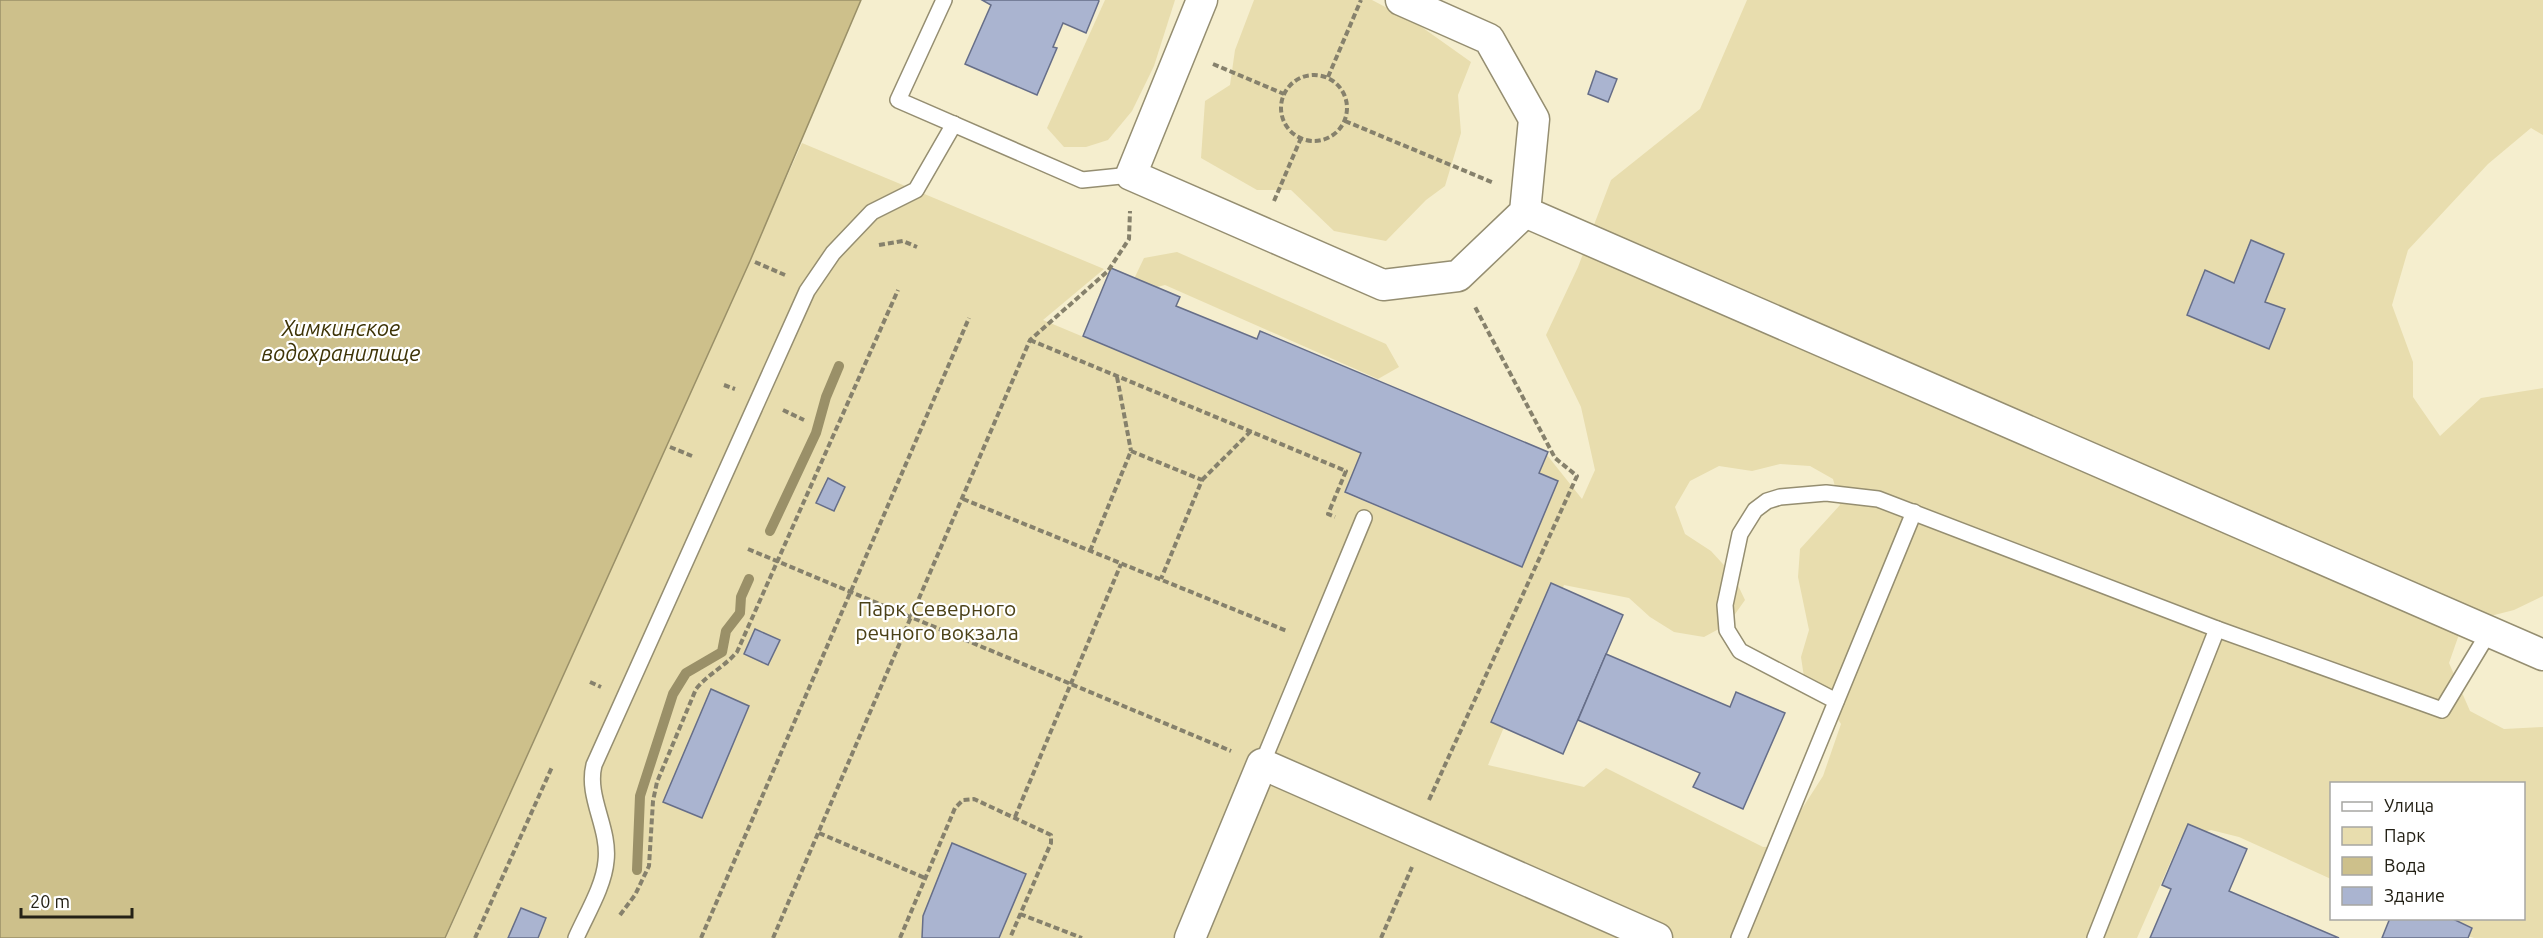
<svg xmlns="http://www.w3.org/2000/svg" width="2543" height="938" font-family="Ubuntu,sans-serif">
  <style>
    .green { fill: #e8ddae; fill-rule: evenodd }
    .water { fill: #cdc08b; stroke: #9a9068; stroke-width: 1.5 }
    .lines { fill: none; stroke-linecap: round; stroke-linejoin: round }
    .stream { stroke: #9a9068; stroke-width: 10 }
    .building { fill: #aab4d0; stroke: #666e88; stroke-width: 1.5 }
    .service-casing { stroke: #958e71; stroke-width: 18 }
    .minor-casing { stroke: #958e71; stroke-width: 33 }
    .path { stroke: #86816c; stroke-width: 4; stroke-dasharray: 6 3; stroke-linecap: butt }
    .service { stroke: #fff; stroke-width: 15 }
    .minor { stroke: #fff; stroke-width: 30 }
    .labels { text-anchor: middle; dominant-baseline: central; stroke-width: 4.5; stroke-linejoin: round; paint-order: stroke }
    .park-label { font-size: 21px; fill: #4b4117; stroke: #fff }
    .water-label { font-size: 22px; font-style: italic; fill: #3e3407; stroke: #fff }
  </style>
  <rect width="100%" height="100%" fill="#f5eece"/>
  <g class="green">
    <polygon points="1105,0 1175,0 1154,66 1132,111 1108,140 1086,147 1064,147 1047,128"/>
    <polygon points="1254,0 1372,0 1416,23 1471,62 1458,95 1461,133 1445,186 1426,200 1386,241 1334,231 1291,190 1257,190 1201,158 1205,101 1230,85 1235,50"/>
    <path d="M 1747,0 L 2543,0 L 2543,135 L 2531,128 L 2488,164 L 2408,250 L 2392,305 L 2413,362 L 2413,397 L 2440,436 L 2481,398 L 2543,388 L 2543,596 L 2514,610 L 2463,623 L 2449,663 L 2470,711 L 2504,729 L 2543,727 L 2543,938 L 2474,938 L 2417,919 L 2524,918 L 2524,784 L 2332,784 L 2331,879 L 2239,837 L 2211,830 L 2181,838 L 2137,938 L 446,938 L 802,143 L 1104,269 L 1043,320 L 1361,453 L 1345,493 L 1522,567 L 1558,481 L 1539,473 L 1547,455 L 1582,499 L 1595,470 L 1581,407 L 1546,335 L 1578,267 L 1611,180 L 1700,109 ZM 1780,464 L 1810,466 L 1833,479 L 1840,505 L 1800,549 L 1798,577 L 1809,630 L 1801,657 L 1805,684 L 1827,702 L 1841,724 L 1823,776 L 1778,846 L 1763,847 L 1606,768 L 1584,787 L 1488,765 L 1564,585 L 1629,598 L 1650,617 L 1674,632 L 1704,637 L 1728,624 L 1745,600 L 1733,575 L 1711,551 L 1685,534 L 1675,507 L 1690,481 L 1719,466 L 1752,471 Z"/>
    <polygon points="1177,252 1386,344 1399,367 1378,379 1165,285 1145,290 1134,279 1144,258"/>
  </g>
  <polygon class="water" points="0,0 861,0 750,261 445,938 0,938"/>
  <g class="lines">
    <g class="stream">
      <polyline points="770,531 816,433 826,397 839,366"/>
      <polyline points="637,870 640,796 673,694 686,673 722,652 726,631 740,613 741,597 749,579"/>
    </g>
  </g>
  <g class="building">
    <polygon points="982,0 1098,0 1099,1 1086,33 1063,23 1053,47 1057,48 1037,95 965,64 991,5"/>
    <polygon points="1596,71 1617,79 1608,102 1588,94"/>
    <polygon points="2251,240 2284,254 2265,302 2285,309 2269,349 2187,315 2205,270 2234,283"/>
    <polygon points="1111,268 1180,297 1176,306 1257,339 1260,331 1548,452 1539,473 1558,481 1522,567 1345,492 1361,453 1083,336"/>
    <polygon points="828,478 845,487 834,511 816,503"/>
    <polygon points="1551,583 1623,615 1563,754 1491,722"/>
    <polygon points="755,629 780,640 768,665 744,654"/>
    <polygon points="1606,654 1730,707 1736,692 1785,713 1743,809 1693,787 1700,773 1578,720"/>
    <polygon points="711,689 749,706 702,818 663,802"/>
    <polygon points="2188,824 2247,849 2229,891 2339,938 2150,938 2171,889 2162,885"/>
    <polygon points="952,843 1026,874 999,938 922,938 923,916"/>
    <polygon points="521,908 546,918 538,938 508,938"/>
    <polygon points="2390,918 2451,918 2472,928 2468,938 2382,938"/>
  </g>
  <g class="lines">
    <g class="service-casing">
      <g id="service">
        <polyline points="944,0 898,100 1082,180 1131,175"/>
        <polyline points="1836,701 1740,651 1727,630 1725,605 1740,534 1755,510 1767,501 1780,497 1826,493 1878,499 2217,629 2442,710 2489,632"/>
        <polyline points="1262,764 1364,518"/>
        <path d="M 576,938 C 586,915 604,886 606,861 C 610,828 586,797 594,765 L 807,291 L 833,253 L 872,212 L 916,190 L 954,124"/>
        <polyline points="1739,938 1914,512"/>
        <polyline points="2095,938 2217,629"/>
      </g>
    </g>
    <g class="minor-casing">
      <g id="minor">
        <polyline points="1202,0 1131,175 1383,285 1458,276 1525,212 1534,119 1489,39 1401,0"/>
        <polyline points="1525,212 2543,655"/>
        <polyline points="1190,938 1262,764 1657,938"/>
      </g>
    </g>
    <g class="path">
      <polyline points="1213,64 1284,94"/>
      <circle cx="1314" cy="108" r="33"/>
      <polyline points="1328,77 1361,0"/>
      <polyline points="1345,121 1494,183"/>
      <polyline points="1274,201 1301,138"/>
      <polyline points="879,245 903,241 917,247"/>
      <polyline points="755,262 785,275"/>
      <polyline points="1030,340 1346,471 1328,514 1335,517"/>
      <polyline points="1117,377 1131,451"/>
      <polyline points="724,385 735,389"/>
      <polyline points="783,410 804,420"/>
      <polyline points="670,447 692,456"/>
      <polyline points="1202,480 1251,431"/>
      <polyline points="963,499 1287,631"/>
      <polyline points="748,549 1231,751"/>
      <polyline points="1090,551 1131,451 1202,480 1161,579"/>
      <polyline points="590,682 601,687"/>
      <polyline points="1429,800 1577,476 1555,458 1474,305"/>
      <polyline points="1015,817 1121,564"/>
      <polyline points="819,833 925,878"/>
      <polyline points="1020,914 1082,938"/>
      <path d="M 620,915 L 635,895 L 649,866 L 653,801 L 657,782 L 696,689 C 708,674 724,667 737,652 L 898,290"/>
      <polyline points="475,938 552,767"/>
      <polyline points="701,938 969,318"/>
      <polyline points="773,938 1030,340 1108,271 1129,239 1130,211"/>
      <polyline points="900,938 955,808 963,800 974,799 1051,835 1051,843 1010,938"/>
      <polyline points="1381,938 1412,867"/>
    </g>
    <use href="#service" class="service"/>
    <use href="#minor" class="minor"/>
  </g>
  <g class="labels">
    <g class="park-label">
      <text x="937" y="608">Парк Северного<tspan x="937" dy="24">речного вокзала</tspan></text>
    </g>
    <g class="water-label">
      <text x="341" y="327">Химкинское<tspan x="341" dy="25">водохранилище</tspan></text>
    </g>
  </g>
  <rect x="2330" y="782" width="195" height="138" fill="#ffffff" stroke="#a7a6a2" stroke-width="1.5"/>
  <rect x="2342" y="802" width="30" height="9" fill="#ffffff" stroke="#a7a6a2" stroke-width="1.5"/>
  <text x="2384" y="812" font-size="18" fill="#242116">Улица</text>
  <rect x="2342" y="827" width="30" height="18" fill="#e8ddae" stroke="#a7a6a2" stroke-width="1.5"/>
  <text x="2384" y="842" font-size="18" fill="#242116">Парк</text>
  <rect x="2342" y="857" width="30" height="18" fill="#cdc08b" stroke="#a7a6a2" stroke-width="1.5"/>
  <text x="2384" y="872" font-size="18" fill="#242116">Вода</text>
  <rect x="2342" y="887" width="30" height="18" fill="#aab4d0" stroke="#a7a6a2" stroke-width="1.5"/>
  <text x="2384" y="902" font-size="18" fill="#242116">Здание</text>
  <path d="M21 908v9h111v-9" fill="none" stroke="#242116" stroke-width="3"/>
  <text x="30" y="908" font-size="18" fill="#242116" stroke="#ffffff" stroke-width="4.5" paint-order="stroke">20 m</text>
</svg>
